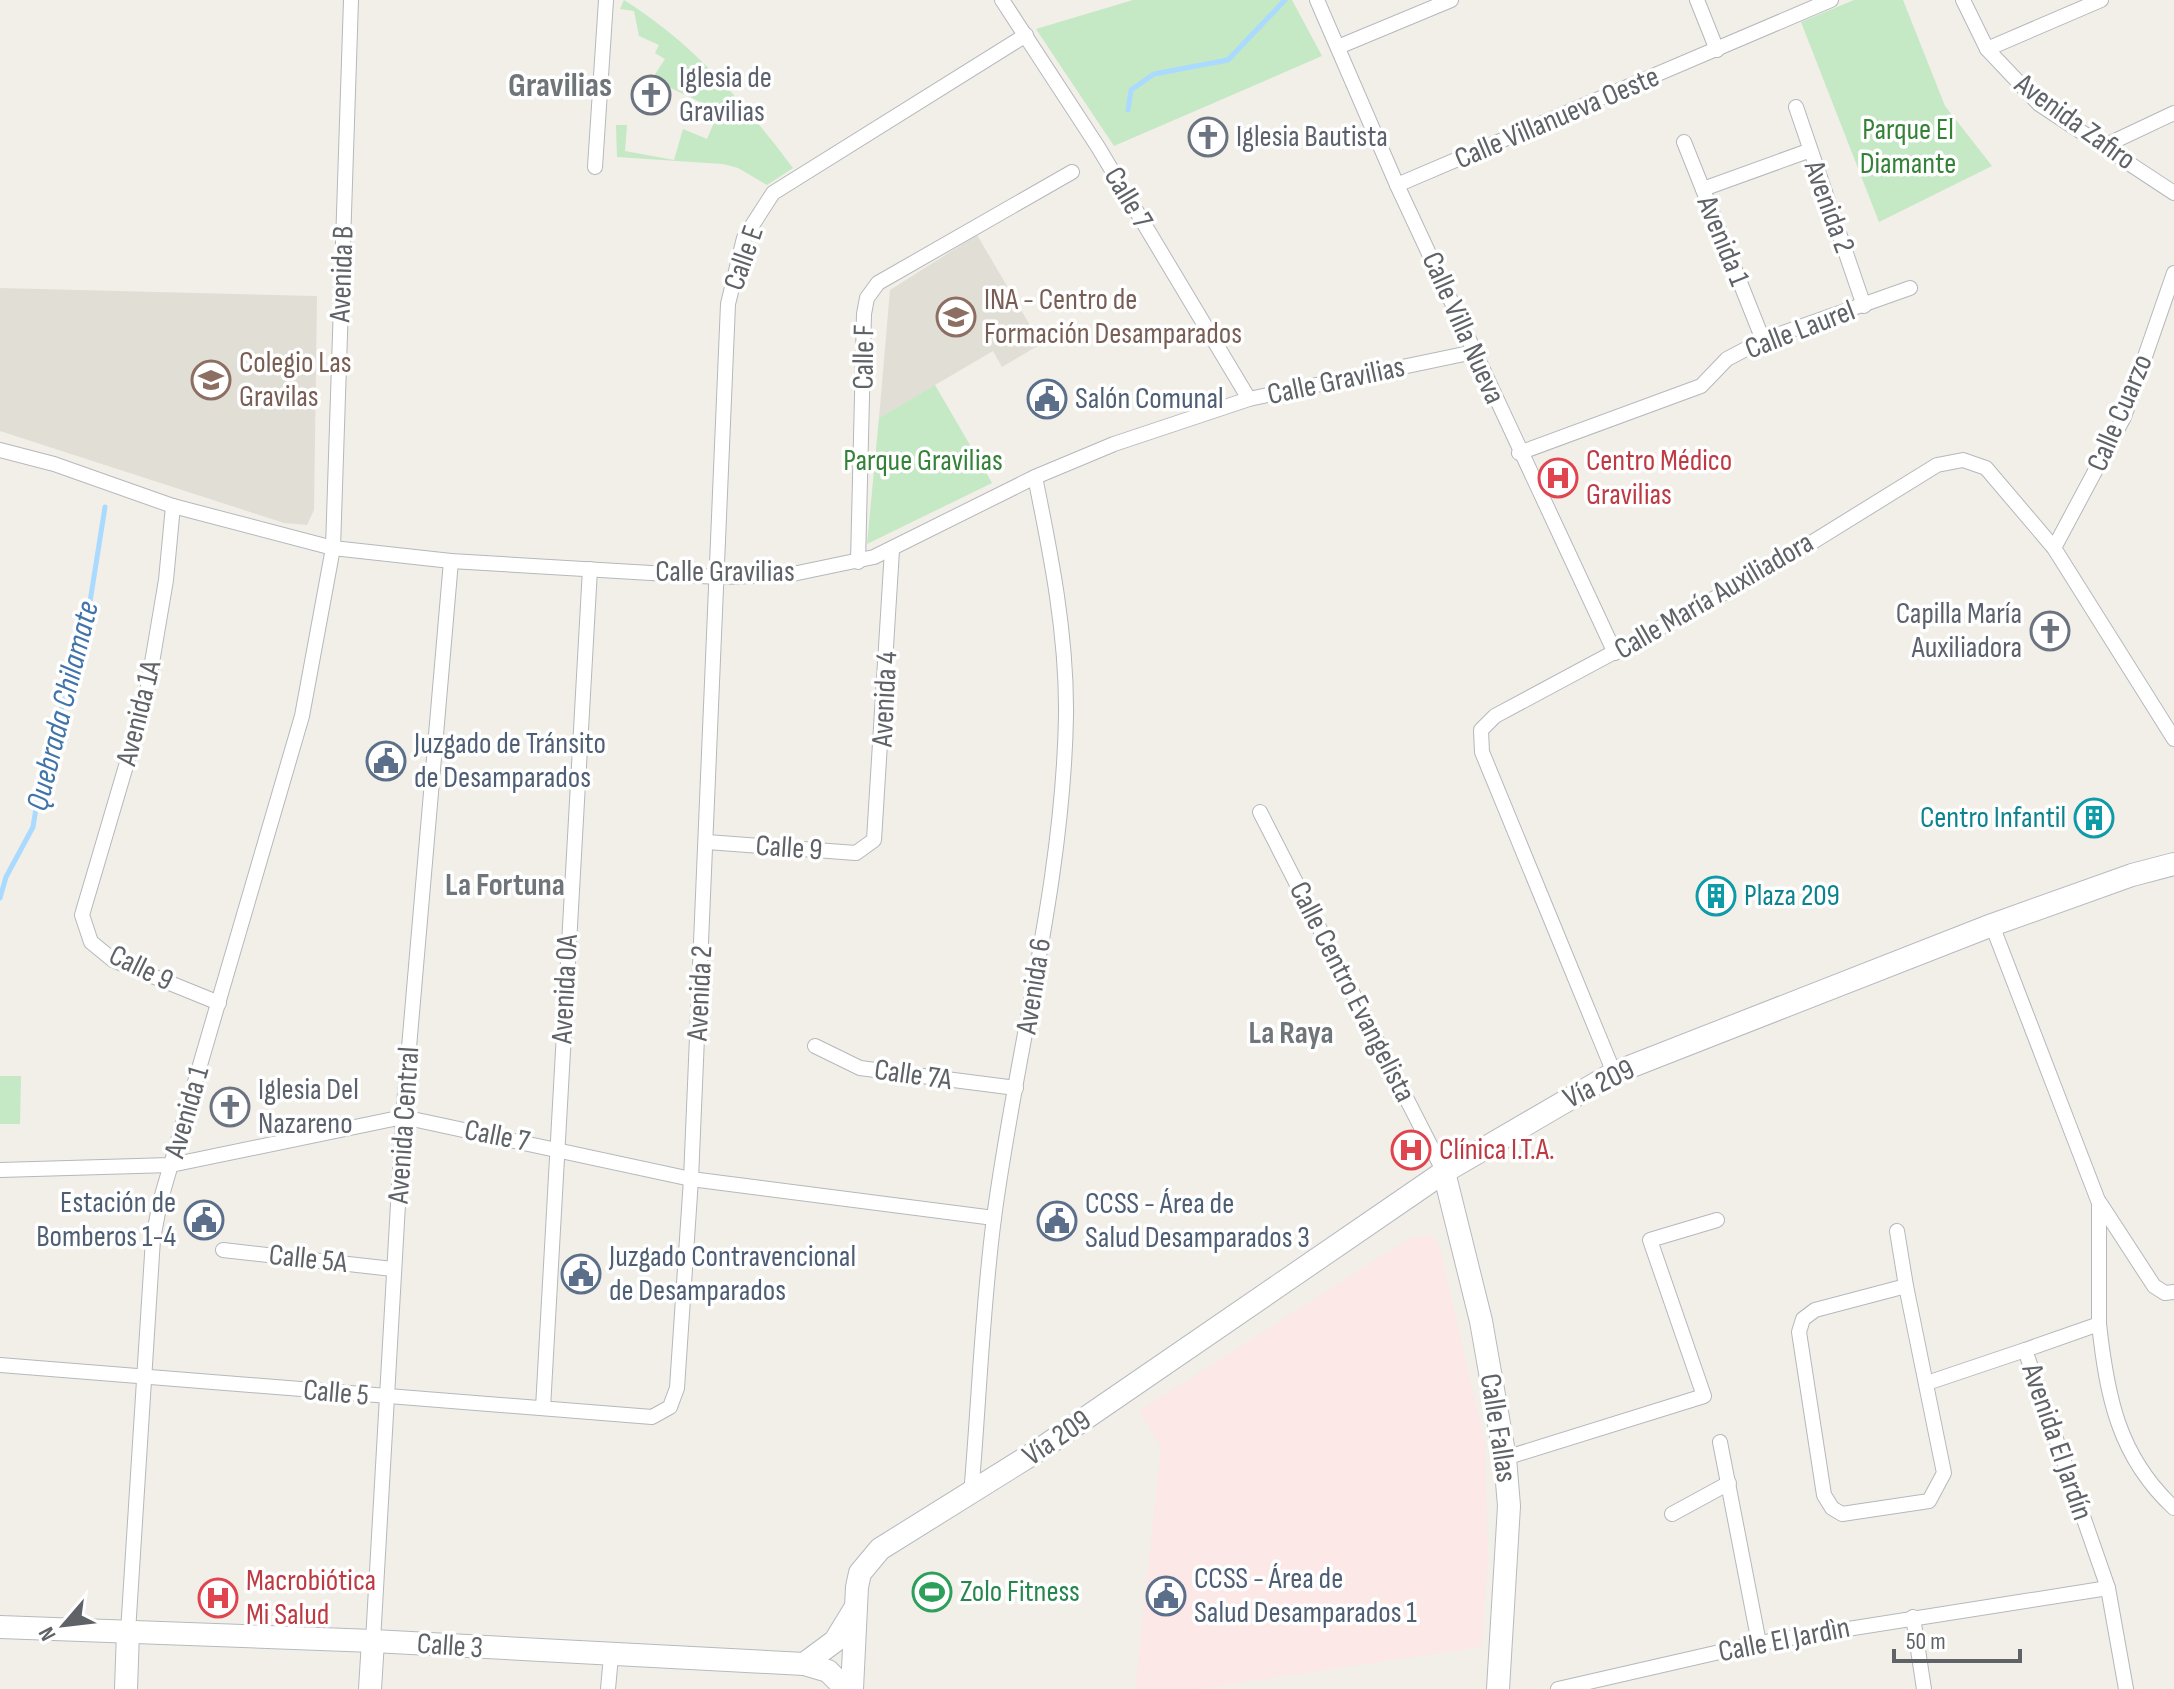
<svg xmlns="http://www.w3.org/2000/svg" width="2174" height="1689" font-family="'Sofia Sans Condensed',sans-serif">
  <style>
    .education { fill: #e1ded6 }
    .medical { fill: #fce8e6 }
    .green { fill: #c5e8c5 }
    .lines { fill: none; stroke-linecap: round; stroke-linejoin: round }
    .stream { stroke: #aadaff; stroke-width: 5 }
    .street-casing { stroke: #b5b8bc; stroke-width: 16 }
    .secondary-casing { stroke: #b6babf; stroke-width: 24 }
    .street { stroke: #fff; stroke-width: 14 }
    .secondary { stroke: #fff; stroke-width: 22 }
    .labels { text-anchor: middle; dominant-baseline: central; stroke-width: 7; stroke-linejoin: round; paint-order: stroke }
    .worship-label { font-size: 30px; fill: #5b616d; stroke: #fff; text-anchor: start }
    .street-label { font-size: 30px; fill: #5f6368; stroke: #fff }
    .park-label { font-size: 30px; fill: #348238; stroke: #fff }
    .education-label { font-size: 30px; fill: #785e54; stroke: #fff; text-anchor: start }
    .service-label { font-size: 30px; fill: #4e5e75; stroke: #fff; text-anchor: start }
    .health-label { font-size: 30px; fill: #be3a42; stroke: #fff; text-anchor: start }
    .culture-label { font-size: 30px; fill: #0d838f; stroke: #fff; text-anchor: end }
    .leisure-label { font-size: 30px; fill: #27864d; stroke: #fff; text-anchor: start }
    .water-label { font-size: 32px; font-style: italic; fill: #4174aa; stroke: #fff }
    .neighbourhood-label { font-size: 32px; font-weight: bold; fill: #70757a; stroke: #fff }
    .quarter-label { font-size: 34px; font-weight: bold; fill: #70757a; stroke: #fff }
  </style>
  <rect width="100%" height="100%" fill="#f1efe8"/>
  <g class="education">
    <polygon points="977,235 1041,344 1002,367 993,351 879,418 890,290"/>
    <polygon points="0,288 317,296 314,510 307,525 284,523 0,431"/>
  </g>
  <polygon class="medical" points="1430,1235 1439,1244 1485,1445 1488,1556 1482,1647 1198,1689 1135,1689 1161,1447 1139,1411 1411,1237"/>
  <g class="green">
    <path d="M 624,0 C 694,44 743,102 793,168 L 767,185 L 738,168 L 723,164 L 617,157 L 616,125 L 627,125 L 625,151 L 674,160 L 683,129 L 707,139 L 719,111 L 652,79 L 665,59 L 655,53 L 659,45 L 639,36 L 634,11 L 620,9 Z"/>
    <polygon points="1133,0 1292,0 1322,56 1114,146 1036,29"/>
    <polygon points="1854,0 1903,0 1945,106 1992,166 1879,222 1801,22"/>
    <polygon points="935,385 992,483 867,544 879,418"/>
    <polygon points="0,1076 21,1076 20,1124 0,1124"/>
  </g>
  <g class="lines">
    <g class="stream">
      <polyline points="1128,110 1131,90 1154,74 1228,60 1285,0"/>
      <polyline points="0,898 6,877 33,827 41,777 86,627 105,507"/>
    </g>
    <g class="street-casing">
      <g id="street">
        <polyline points="1002,0 1098,147 1249,399"/>
        <polyline points="1317,0 1397,185 1615,653"/>
        <polyline points="1697,0 1717,50"/>
        <polyline points="1963,0 1987,49 2039,104 2174,193"/>
        <polyline points="1338,47 1451,0"/>
        <polyline points="1987,49 2101,0"/>
        <polyline points="1796,107 1864,306"/>
        <polyline points="1684,142 1763,340"/>
        <polyline points="2104,146 2174,113"/>
        <polyline points="595,167 606,0"/>
        <polyline points="1397,185 1831,0"/>
        <polyline points="1703,189 1808,151"/>
        <polyline points="0,450 54,464 173,506 333,548 451,561 718,577 788,575 874,557 1035,477 1114,444 1249,399 1474,352"/>
        <polyline points="1519,453 1701,386 1727,359 1763,340 1910,288"/>
        <polyline points="173,506 166,580 146,698 82,915 91,942 113,960 219,1003"/>
        <polyline points="2054,548 2124,417 2174,273"/>
        <polyline points="858,562 864,314 867,298 878,283 1072,172"/>
        <polyline points="1260,812 1444,1172"/>
        <polyline points="707,842 856,853 874,840 892,550"/>
        <polyline points="1992,925 2099,1203 2099,1324 2025,1350 2108,1588 2126,1689"/>
        <polyline points="815,1046 860,1068 1016,1088"/>
        <polyline points="1614,1073 1482,752 1481,730 1495,716 1769,569 1937,465 1963,460 1986,468 2054,548 2174,739"/>
        <polyline points="0,1170 171,1165 403,1117 691,1179 994,1218"/>
        <polyline points="2100,1203 2154,1286 2165,1293 2174,1292"/>
        <polyline points="1897,1231 1906,1286"/>
        <polyline points="223,1250 393,1269"/>
        <polygon points="1906,1286 1944,1473 1929,1501 1842,1514 1832,1508 1824,1495 1799,1332 1803,1319 1815,1310"/>
        <path d="M 2099,1324 C 2107,1396 2118,1456 2174,1508"/>
        <polyline points="0,1365 652,1417 670,1407 677,1388 691,1179 728,304 744,238 773,193 1026,35"/>
        <polyline points="1927,1383 2025,1350"/>
        <polyline points="543,1408 590,569"/>
        <polyline points="1720,1442 1759,1643"/>
        <polyline points="1505,1458 1704,1396 1650,1240 1717,1220"/>
        <path d="M 971,1495 C 979,1403 982,1309 994,1218 C 1016,1050 1063,886 1066,716 C 1067,635 1051,555 1035,477"/>
        <polyline points="1672,1514 1729,1483"/>
        <polyline points="1913,1617 1924,1689"/>
        <polyline points="128,1632 153,1239 160,1202 302,716 333,548 351,0"/>
        <polyline points="373,1641 403,1117 451,561"/>
        <polyline points="608,1689 611,1656"/>
        <polyline points="1558,1689 1759,1643 2108,1588"/>
      </g>
    </g>
    <g class="secondary-casing">
      <g id="secondary">
        <polyline points="1444,1172 1481,1321 1505,1458 1509,1506 1498,1689"/>
        <polyline points="0,1627 373,1641 804,1664 828,1671 846,1689"/>
        <polyline points="804,1664 835,1641 854,1610"/>
        <polyline points="126,1689 128,1632"/>
        <polyline points="370,1689 373,1641"/>
        <polyline points="852,1689 857,1587 860,1573 880,1549 1042,1448 1444,1172 1614,1073 1992,925 2132,875 2174,864"/>
      </g>
    </g>
    <use href="#street" class="street"/>
    <use href="#secondary" class="secondary"/>
  </g>
  <defs>
    <g id="church-ring" transform="scale(2)"><circle r="9.5" fill="#fff" stroke="#6b7280" stroke-width="1.5"/><path d="M-1.2-6h2.4v3.5h3.3v2.4h-3.3V6h-2.4V-.1h-3.3v-2.4h3.3Z" fill="#6b7280"/></g>
    <g id="university-ring" transform="scale(2)"><circle r="9.5" fill="#fff" stroke="#8d6e63" stroke-width="1.5"/><path d="M0-5L7-2L0 1L-7-2ZM-4 1L0 2.5L4 1V4Q0 6-4 4Z" fill="#8d6e63"/></g>
    <g id="school-ring" transform="scale(2)"><circle r="9.5" fill="#fff" stroke="#8d6e63" stroke-width="1.5"/><path d="M0-5L7-2L0 1L-7-2ZM-4 1L0 2.5L4 1V4Q0 6-4 4Z" fill="#8d6e63"/></g>
    <g id="civic-ring" transform="scale(2)"><circle r="9.5" fill="#fff" stroke="#5c6f8a" stroke-width="1.5"/><path d="M-.6-6.5H3V-4.5H.6V-3L4-1V1h2V6H-6V1h2V-1L-.6-3ZM-1.2 2.5V6h2.4V2.5Z" fill="#5c6f8a"/></g>
    <g id="hospital-ring" transform="scale(2)"><circle r="9.5" fill="#fff" stroke="#e0444e" stroke-width="1.5"/><path d="M-5-5h3v3.5h4V-5h3V5h-3V1.5h-4V5h-3Z" fill="#e0444e"/></g>
    <g id="building-ring" transform="scale(2)"><circle r="9.5" fill="#fff" stroke="#0f9aa8" stroke-width="1.5"/><path d="M-4-6H4V6H1V3H-1V6H-4ZM-2.5-4.3h1.7v1.8h-1.7ZM.8-4.3h1.7v1.8H.8ZM-2.5-1h1.7V.8h-1.7ZM.8-1h1.7V.8H.8Z" fill="#0f9aa8"/></g>
    <g id="stadium-ring" transform="scale(2)"><circle r="9.5" fill="#fff" stroke="#2e9e5b" stroke-width="1.5"/><path d="M0-5a6.5 5 0 1 0 0 10a6.5 5 0 1 0 0-10ZM-3.5-1.8h7v3.6h-7Z" fill="#2e9e5b"/></g>
  </defs>
  <g fill-rule="evenodd">
    <use href="#church-ring" x="651" y="95"/>
    <use href="#church-ring" x="1208" y="137"/>
    <use href="#university-ring" x="956" y="317"/>
    <use href="#school-ring" x="211" y="380"/>
    <use href="#civic-ring" x="1047" y="399"/>
    <use href="#hospital-ring" x="1558" y="478"/>
    <use href="#church-ring" x="2050" y="631"/>
    <use href="#civic-ring" x="386" y="761"/>
    <use href="#building-ring" x="2094" y="818"/>
    <use href="#building-ring" x="1716" y="896"/>
    <use href="#church-ring" x="230" y="1107"/>
    <use href="#hospital-ring" x="1411" y="1150"/>
    <use href="#civic-ring" x="204" y="1220"/>
    <use href="#civic-ring" x="1057" y="1221"/>
    <use href="#civic-ring" x="581" y="1274"/>
    <use href="#stadium-ring" x="932" y="1592"/>
    <use href="#civic-ring" x="1166" y="1596"/>
    <use href="#hospital-ring" x="218" y="1598"/>
  </g>
  <g class="labels">
    <g class="worship-label">
      <text x="679" y="78">Iglesia de<tspan x="679" dy="34">Gravilias</tspan></text>
      <text x="1236" y="137">Iglesia Bautista</text>
      <text x="2022" y="614" text-anchor="end">Capilla María<tspan x="2022" dy="34">Auxiliadora</tspan></text>
      <text x="258" y="1090">Iglesia Del<tspan x="258" dy="34">Nazareno</tspan></text>
    </g>
    <g class="street-label">
      <text transform="translate(1557 118) rotate(-23)">Calle Villanueva Oeste</text>
      <text transform="translate(2075 122) rotate(36)">Avenida Zafiro</text>
      <text transform="translate(1128 198) rotate(59)">Calle 7</text>
      <text transform="translate(1829 207) rotate(70)">Avenida 2</text>
      <text transform="translate(1723 241) rotate(68)">Avenida 1</text>
      <text transform="translate(744 258) rotate(-71)">Calle E</text>
      <text transform="translate(342 274) rotate(-88)">Avenida B</text>
      <text transform="translate(1463 328) rotate(66)">Calle Villa Nueva</text>
      <text transform="translate(1800 330) rotate(-21)">Calle Laurel</text>
      <text transform="translate(864 357) rotate(-89)">Calle F</text>
      <text transform="translate(1336 381) rotate(-12)">Calle Gravilias</text>
      <text transform="translate(2120 413) rotate(-67)">Calle Cuarzo</text>
      <text x="725" y="572">Calle Gravilias</text>
      <text transform="translate(1714 596) rotate(-30)">Calle María Auxiliadora</text>
      <text transform="translate(885 699) rotate(-87)">Avenida 4</text>
      <text transform="translate(139 713) rotate(-76)">Avenida 1A</text>
      <text transform="translate(789 848) rotate(4)">Calle 9</text>
      <text transform="translate(141 968) rotate(26)">Calle 9</text>
      <text transform="translate(1034 986) rotate(-81)">Avenida 6</text>
      <text transform="translate(565 989) rotate(-87)">Avenida 0A</text>
      <text transform="translate(1352 992) rotate(63)">Calle Centro Evangelista</text>
      <text transform="translate(700 993) rotate(-87)">Avenida 2</text>
      <text transform="translate(913 1075) rotate(8)">Calle 7A</text>
      <text transform="translate(1599 1084) rotate(-26)">Vía 209</text>
      <text transform="translate(187 1112) rotate(-74)">Avenida 1</text>
      <text transform="translate(404 1125) rotate(-86)">Avenida Central</text>
      <text transform="translate(497 1136) rotate(11)">Calle 7</text>
      <text transform="translate(308 1259) rotate(6)">Calle 5A</text>
      <text transform="translate(336 1393) rotate(5)">Calle 5</text>
      <text transform="translate(1498 1428) rotate(81)">Calle Fallas</text>
      <text transform="translate(1057 1438) rotate(-34)">Vía 209</text>
      <text transform="translate(2057 1442) rotate(71)">Avenida El Jardín</text>
      <text transform="translate(1784 1640) rotate(-11)">Calle El Jardìn</text>
      <text transform="translate(450 1646) rotate(4)">Calle 3</text>
    </g>
    <g class="park-label">
      <text x="1908" y="130">Parque El<tspan x="1908" dy="34">Diamante</tspan></text>
      <text x="923" y="461">Parque Gravilias</text>
    </g>
    <g class="education-label">
      <text x="984" y="300">INA - Centro de<tspan x="984" dy="34">Formación Desamparados</tspan></text>
      <text x="239" y="363">Colegio Las<tspan x="239" dy="34">Gravilas</tspan></text>
    </g>
    <g class="service-label">
      <text x="1075" y="399">Salón Comunal</text>
      <text x="414" y="744">Juzgado de Tránsito<tspan x="414" dy="34">de Desamparados</tspan></text>
      <text x="176" y="1203" text-anchor="end">Estación de<tspan x="176" dy="34">Bomberos 1-4</tspan></text>
      <text x="1085" y="1204">CCSS - Área de<tspan x="1085" dy="34">Salud Desamparados 3</tspan></text>
      <text x="609" y="1257">Juzgado Contravencional<tspan x="609" dy="34">de Desamparados</tspan></text>
      <text x="1194" y="1579">CCSS - Área de<tspan x="1194" dy="34">Salud Desamparados 1</tspan></text>
    </g>
    <g class="health-label">
      <text x="1586" y="461">Centro Médico<tspan x="1586" dy="34">Gravilias</tspan></text>
      <text x="1439" y="1150">Clínica I.T.A.</text>
      <text x="246" y="1581">Macrobiótica<tspan x="246" dy="34">Mi Salud</tspan></text>
    </g>
    <g class="culture-label">
      <text x="2066" y="818">Centro Infantil</text>
      <text x="1744" y="896" text-anchor="start">Plaza 209</text>
    </g>
    <g class="leisure-label">
      <text x="960" y="1592">Zolo Fitness</text>
    </g>
    <g class="water-label">
      <text transform="translate(63 706) rotate(-76)">Quebrada Chilamate</text>
    </g>
    <g class="neighbourhood-label">
      <text x="505" y="885">La Fortuna</text>
      <text x="1291" y="1033">La Raya</text>
    </g>
    <g class="quarter-label">
      <text x="560" y="85">Gravilias</text>
    </g>
  </g>
  <g transform="translate(64 1625) rotate(242)" stroke="#ffffff" stroke-width="6" paint-order="stroke">
  <path d="M0-6L14 30L0 20L-14 30Z" fill="#5f6368"/>
  <text y="-12" font-size="22" font-weight="bold" text-anchor="middle" fill="#5f6368">N</text>
  </g>
  <path d="M1894 1649v12h126v-12" fill="none" stroke="#5f6368" stroke-width="4"/>
  <text x="1906" y="1649" font-size="24" fill="#5f6368" stroke="#ffffff" stroke-width="6" paint-order="stroke">50 m</text>
</svg>
